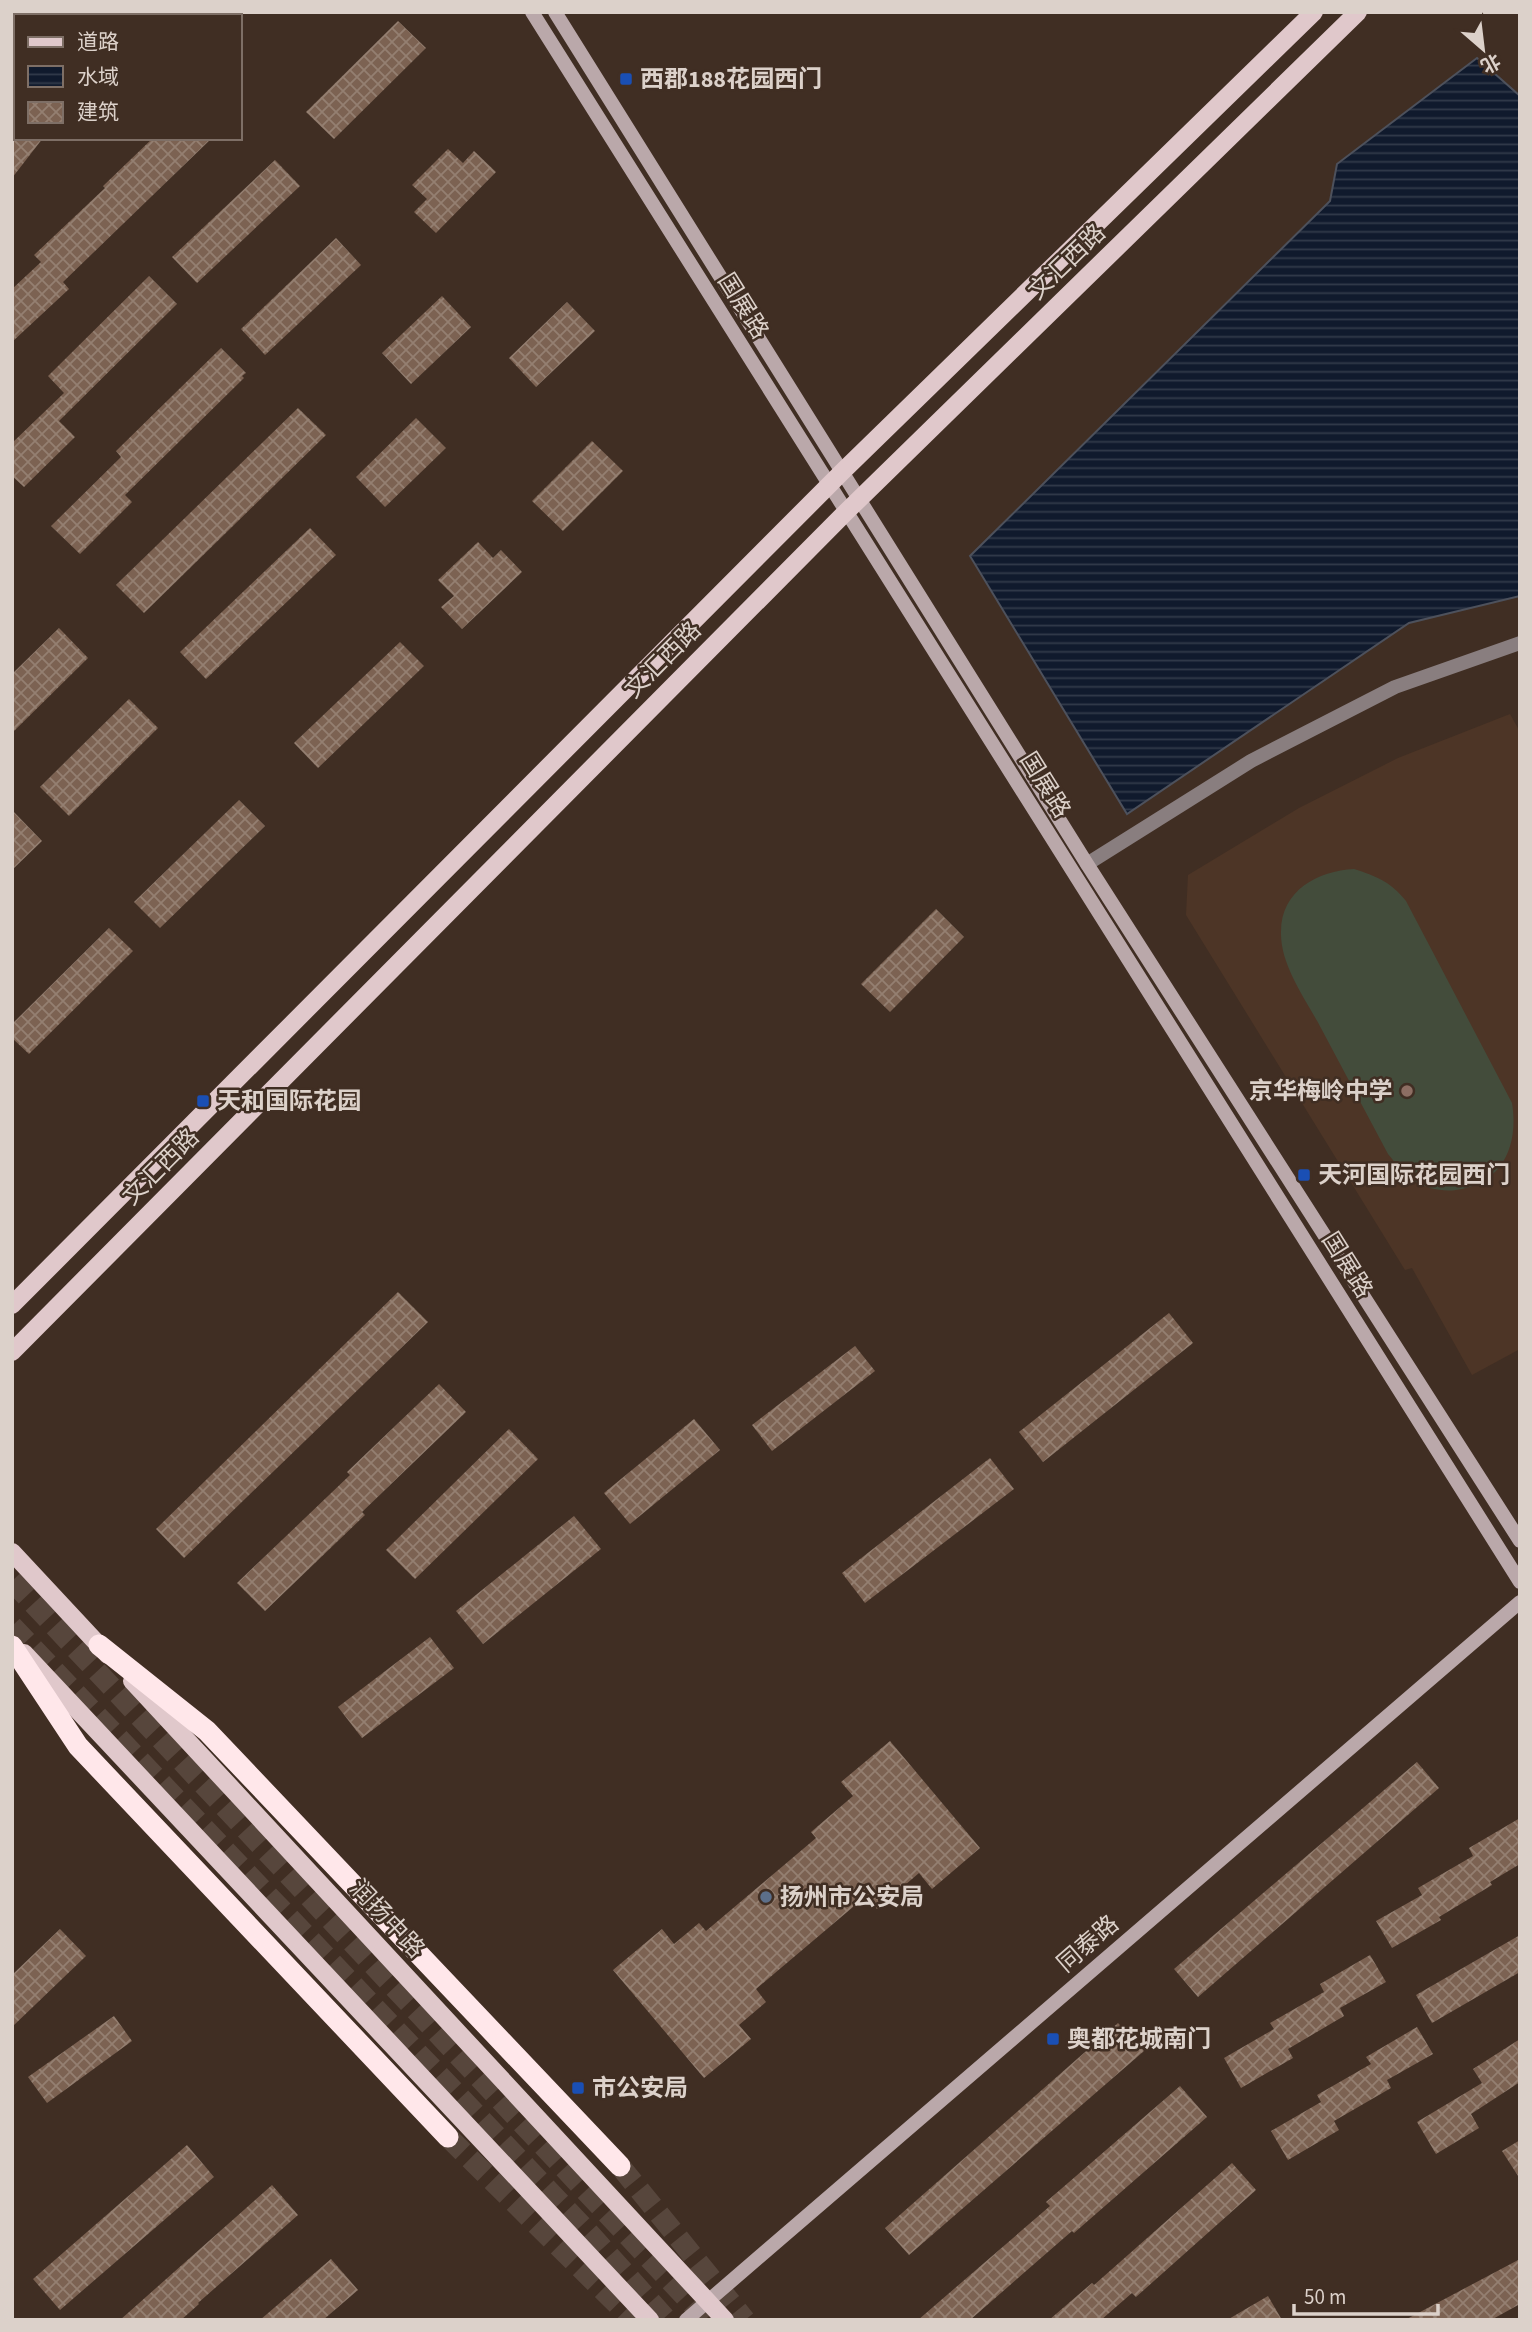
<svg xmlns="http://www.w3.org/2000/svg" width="1532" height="2332" font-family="'Source Sans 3','Noto Sans SC',sans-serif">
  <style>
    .built { fill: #4d3526 }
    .pitch { fill: #434c3b }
    .water { fill: url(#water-rules); stroke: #4d515c; stroke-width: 2 }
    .building { fill: url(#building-cross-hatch) }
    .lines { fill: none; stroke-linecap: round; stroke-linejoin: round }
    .highway-tunnel { stroke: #57463c; stroke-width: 21; stroke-dasharray: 21 10; stroke-linecap: butt }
    .street { stroke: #897e7f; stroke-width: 14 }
    .secondary { stroke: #baa8aa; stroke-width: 14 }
    .primary { stroke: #e0c8cb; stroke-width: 18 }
    .highway { stroke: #ffe7ea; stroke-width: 21 }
    .transit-dot { fill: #1a4fb4; stroke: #402e23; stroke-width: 2.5 }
    .education-dot { fill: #8d6e63; stroke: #402e23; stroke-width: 2.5 }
    .service-dot { fill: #5c6f8a; stroke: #402e23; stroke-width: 2.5 }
    .labels { text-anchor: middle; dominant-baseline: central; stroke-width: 5; stroke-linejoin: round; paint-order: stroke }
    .poi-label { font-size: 24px; font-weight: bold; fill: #dcd1ca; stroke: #402e23; text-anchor: start }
    .street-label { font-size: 24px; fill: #dcd1ca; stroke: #402e23 }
  </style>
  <defs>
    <pattern id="water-rules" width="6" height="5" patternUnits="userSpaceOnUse" patternTransform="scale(1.75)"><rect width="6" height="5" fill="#101a2d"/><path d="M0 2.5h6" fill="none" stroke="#323a4a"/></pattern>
    <pattern id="building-cross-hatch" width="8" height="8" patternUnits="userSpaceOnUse" patternTransform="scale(1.75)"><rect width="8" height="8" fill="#7c6252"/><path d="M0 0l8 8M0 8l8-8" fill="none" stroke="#947f71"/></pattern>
  </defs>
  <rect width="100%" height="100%" fill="#402e23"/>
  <polygon class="built" points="1510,714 1520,732 1520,1349 1472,1375 1412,1268 1405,1270 1186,915 1188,875 1299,808 1398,758"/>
  <path class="pitch" d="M 1354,869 C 1376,876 1391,882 1406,901 L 1512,1103 C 1519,1146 1502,1184 1456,1190 C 1442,1192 1425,1188 1414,1181 C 1403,1175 1396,1163 1388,1154 C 1366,1113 1344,1071 1322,1030 C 1307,1001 1280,966 1281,932 C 1281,890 1318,871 1354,869 Z"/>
  <polygon class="water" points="1477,58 1520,96 1520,596 1409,623 1127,814 970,556 1330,201 1337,164"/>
  <g class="building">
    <polygon points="398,21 426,48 334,139 306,112"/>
    <polygon points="12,138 43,138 12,178"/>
    <polygon points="153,138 212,138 63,282 69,289 12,342 12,289 41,262 34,255 105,188 103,186"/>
    <polygon points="448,149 463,163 474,151 496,172 436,233 414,212 427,199 412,185"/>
    <polygon points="275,160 300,186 197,283 172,257"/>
    <polygon points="336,238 361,265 265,355 241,329"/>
    <polygon points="149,276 177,304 59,421 75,437 24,487 12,476 12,443 64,393 48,376"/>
    <polygon points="442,296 471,327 411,384 382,353"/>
    <polygon points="567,302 595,331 536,387 509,358"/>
    <polygon points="221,348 246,373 242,376 244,378 125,495 132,502 80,554 51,526 121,457 116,451"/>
    <polygon points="298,408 326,435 144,613 116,585"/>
    <polygon points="416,418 446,448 385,507 356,477"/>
    <polygon points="592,441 623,471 563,531 532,501"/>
    <polygon points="310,528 336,555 206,679 180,652"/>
    <polygon points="478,542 493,558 501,550 522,572 462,629 441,607 454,596 438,580"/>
    <polygon points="59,628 88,658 12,733 12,674"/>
    <polygon points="400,642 424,666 318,768 294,743"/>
    <polygon points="129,699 158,728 69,816 40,787"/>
    <polygon points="239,800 265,826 160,928 134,902"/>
    <polygon points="12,810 42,841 12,870"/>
    <polygon points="936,909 964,937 890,1012 861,984"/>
    <polygon points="109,928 133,951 29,1054 12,1038 12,1024"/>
    <polygon points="398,1292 428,1322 184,1558 156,1529"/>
    <polygon points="1169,1313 1193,1343 1043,1462 1019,1432"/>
    <polygon points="855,1346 875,1371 772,1451 752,1425"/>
    <polygon points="439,1384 466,1412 362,1512 365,1515 265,1611 237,1583 350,1475 347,1472"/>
    <polygon points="694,1419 720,1450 630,1524 604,1493"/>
    <polygon points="509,1429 538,1459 415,1579 386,1550"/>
    <polygon points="990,1458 1014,1489 865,1603 842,1573"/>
    <polygon points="574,1516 601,1549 483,1644 456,1611"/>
    <polygon points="430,1637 454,1668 362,1738 338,1707"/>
    <polygon points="890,1741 980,1848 932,1889 919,1873 877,1909 866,1896 756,1989 766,2002 739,2025 751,2039 704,2078 613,1970 662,1929 674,1944 699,1923 706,1931 816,1838 811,1832 853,1796 841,1782"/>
    <polygon points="1417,1762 1439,1788 1198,1997 1174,1969"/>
    <polygon points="1520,1818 1520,1864 1490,1882 1492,1885 1439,1917 1441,1920 1392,1948 1376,1921 1422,1895 1418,1888 1473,1856 1469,1848"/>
    <polygon points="60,1929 86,1956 12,2027 12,1975"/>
    <polygon points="1520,1935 1520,1972 1432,2023 1416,1995"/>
    <polygon points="1370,1955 1386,1982 1340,2008 1344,2016 1288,2049 1293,2058 1241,2088 1224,2058 1274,2029 1270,2023 1324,1992 1320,1984"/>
    <polygon points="114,2016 132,2041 47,2103 28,2077"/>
    <polygon points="1118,2023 1144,2051 909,2255 885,2228"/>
    <polygon points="1417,2027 1433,2054 1387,2080 1391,2088 1334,2121 1339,2130 1288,2160 1271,2131 1321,2102 1317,2095 1371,2064 1366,2057"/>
    <polygon points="1520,2039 1520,2082 1471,2114 1479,2128 1436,2154 1417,2122 1482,2083 1473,2069"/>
    <polygon points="1180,2086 1207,2117 1074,2233 1072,2231 970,2320 918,2320 1050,2206 1046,2202"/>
    <polygon points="1520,2140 1520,2179 1502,2151"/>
    <polygon points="187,2145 214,2177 60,2310 33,2279"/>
    <polygon points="1232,2163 1256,2190 1136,2297 1132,2293 1101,2320 1049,2320 1092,2283 1094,2285"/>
    <polygon points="272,2185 298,2215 198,2303 199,2304 181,2320 120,2320"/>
    <polygon points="331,2259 358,2290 323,2320 260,2320"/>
    <polygon points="1520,2259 1520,2304 1491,2320 1405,2320"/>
    <polygon points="1268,2296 1282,2320 1227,2320"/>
  </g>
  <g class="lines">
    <g class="highway-tunnel">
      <polyline points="12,1581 707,2320"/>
      <polyline points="12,1626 590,2234 667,2320"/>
      <polyline points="448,2137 633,2320"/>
      <polyline points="620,2166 745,2320"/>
    </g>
    <polyline class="street" points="1087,864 1251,761 1395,687 1520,643"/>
    <g class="secondary">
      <polyline points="532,12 1520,1582"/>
      <polyline points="555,12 1087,864 1520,1541"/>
      <polyline points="686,2320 1520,1602"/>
    </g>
    <g class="primary">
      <polyline points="12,1305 842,472 1314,12"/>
      <polyline points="12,1352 846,512 1358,12"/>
      <polyline points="12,1552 108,1655"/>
      <polyline points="24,1653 650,2320"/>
      <polyline points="132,1681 725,2320"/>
    </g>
    <g class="highway">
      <polyline points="99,1645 207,1731 620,2166"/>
      <polyline points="12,1646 78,1746 448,2137"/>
    </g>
  </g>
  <g class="transit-dot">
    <rect x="619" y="72" width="14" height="14" rx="3.5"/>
    <rect x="196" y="1094" width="14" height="14" rx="3.5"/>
    <rect x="1297" y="1168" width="14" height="14" rx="3.5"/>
    <rect x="1046" y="2032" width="14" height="14" rx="3.5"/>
    <rect x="571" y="2081" width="14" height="14" rx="3.5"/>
  </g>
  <circle class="education-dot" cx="1407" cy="1091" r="7"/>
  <circle class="service-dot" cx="766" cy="1897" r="7"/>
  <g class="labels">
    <g class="poi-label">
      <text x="640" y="79">西郡188花园西门</text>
      <text x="1393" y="1091" text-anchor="end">京华梅岭中学</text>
      <text x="217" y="1101">天和国际花园</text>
      <text x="1318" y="1175">天河国际花园西门</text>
      <text x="780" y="1897">扬州市公安局</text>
      <text x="1067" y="2039">奥都花城南门</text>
      <text x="592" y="2088">市公安局</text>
    </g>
    <g class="street-label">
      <text transform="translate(1067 262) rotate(-44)">文汇西路</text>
      <text transform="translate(743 306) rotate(58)">国展路</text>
      <text transform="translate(663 660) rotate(-45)">文汇西路</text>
      <text transform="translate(1045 785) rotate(58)">国展路</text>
      <text transform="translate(161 1167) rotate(-45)">文汇西路</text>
      <text transform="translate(1347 1265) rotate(58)">国展路</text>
      <text transform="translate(387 1919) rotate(47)">润扬中路</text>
      <text transform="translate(1088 1944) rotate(-41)">同泰路</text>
    </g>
  </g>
  <rect width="1532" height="2332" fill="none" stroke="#dcd1ca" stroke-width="28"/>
  <rect x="14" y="14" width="228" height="126" fill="#402e23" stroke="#7e6f66" stroke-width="2"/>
  <rect x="28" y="37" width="35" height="10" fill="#e0c8cb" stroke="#7e6f66" stroke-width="2"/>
  <text x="77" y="49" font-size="21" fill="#dcd1ca">道路</text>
  <rect x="28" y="66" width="35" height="21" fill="url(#water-rules)" stroke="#7e6f66" stroke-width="2"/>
  <text x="77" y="84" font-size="21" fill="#dcd1ca">水域</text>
  <rect x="28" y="102" width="35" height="21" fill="url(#building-cross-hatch)" stroke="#7e6f66" stroke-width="2"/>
  <text x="77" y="119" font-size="21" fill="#dcd1ca">建筑</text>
  <g transform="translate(1483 49) rotate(152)" stroke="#402e23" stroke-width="5" paint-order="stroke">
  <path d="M0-5L12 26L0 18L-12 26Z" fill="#dcd1ca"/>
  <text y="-10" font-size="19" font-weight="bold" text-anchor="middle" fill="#dcd1ca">北</text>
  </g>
  <path d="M1294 2304v10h144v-10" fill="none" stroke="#dcd1ca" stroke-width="3.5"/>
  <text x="1304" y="2304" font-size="21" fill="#dcd1ca" stroke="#402e23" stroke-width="5" paint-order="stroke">50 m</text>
</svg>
